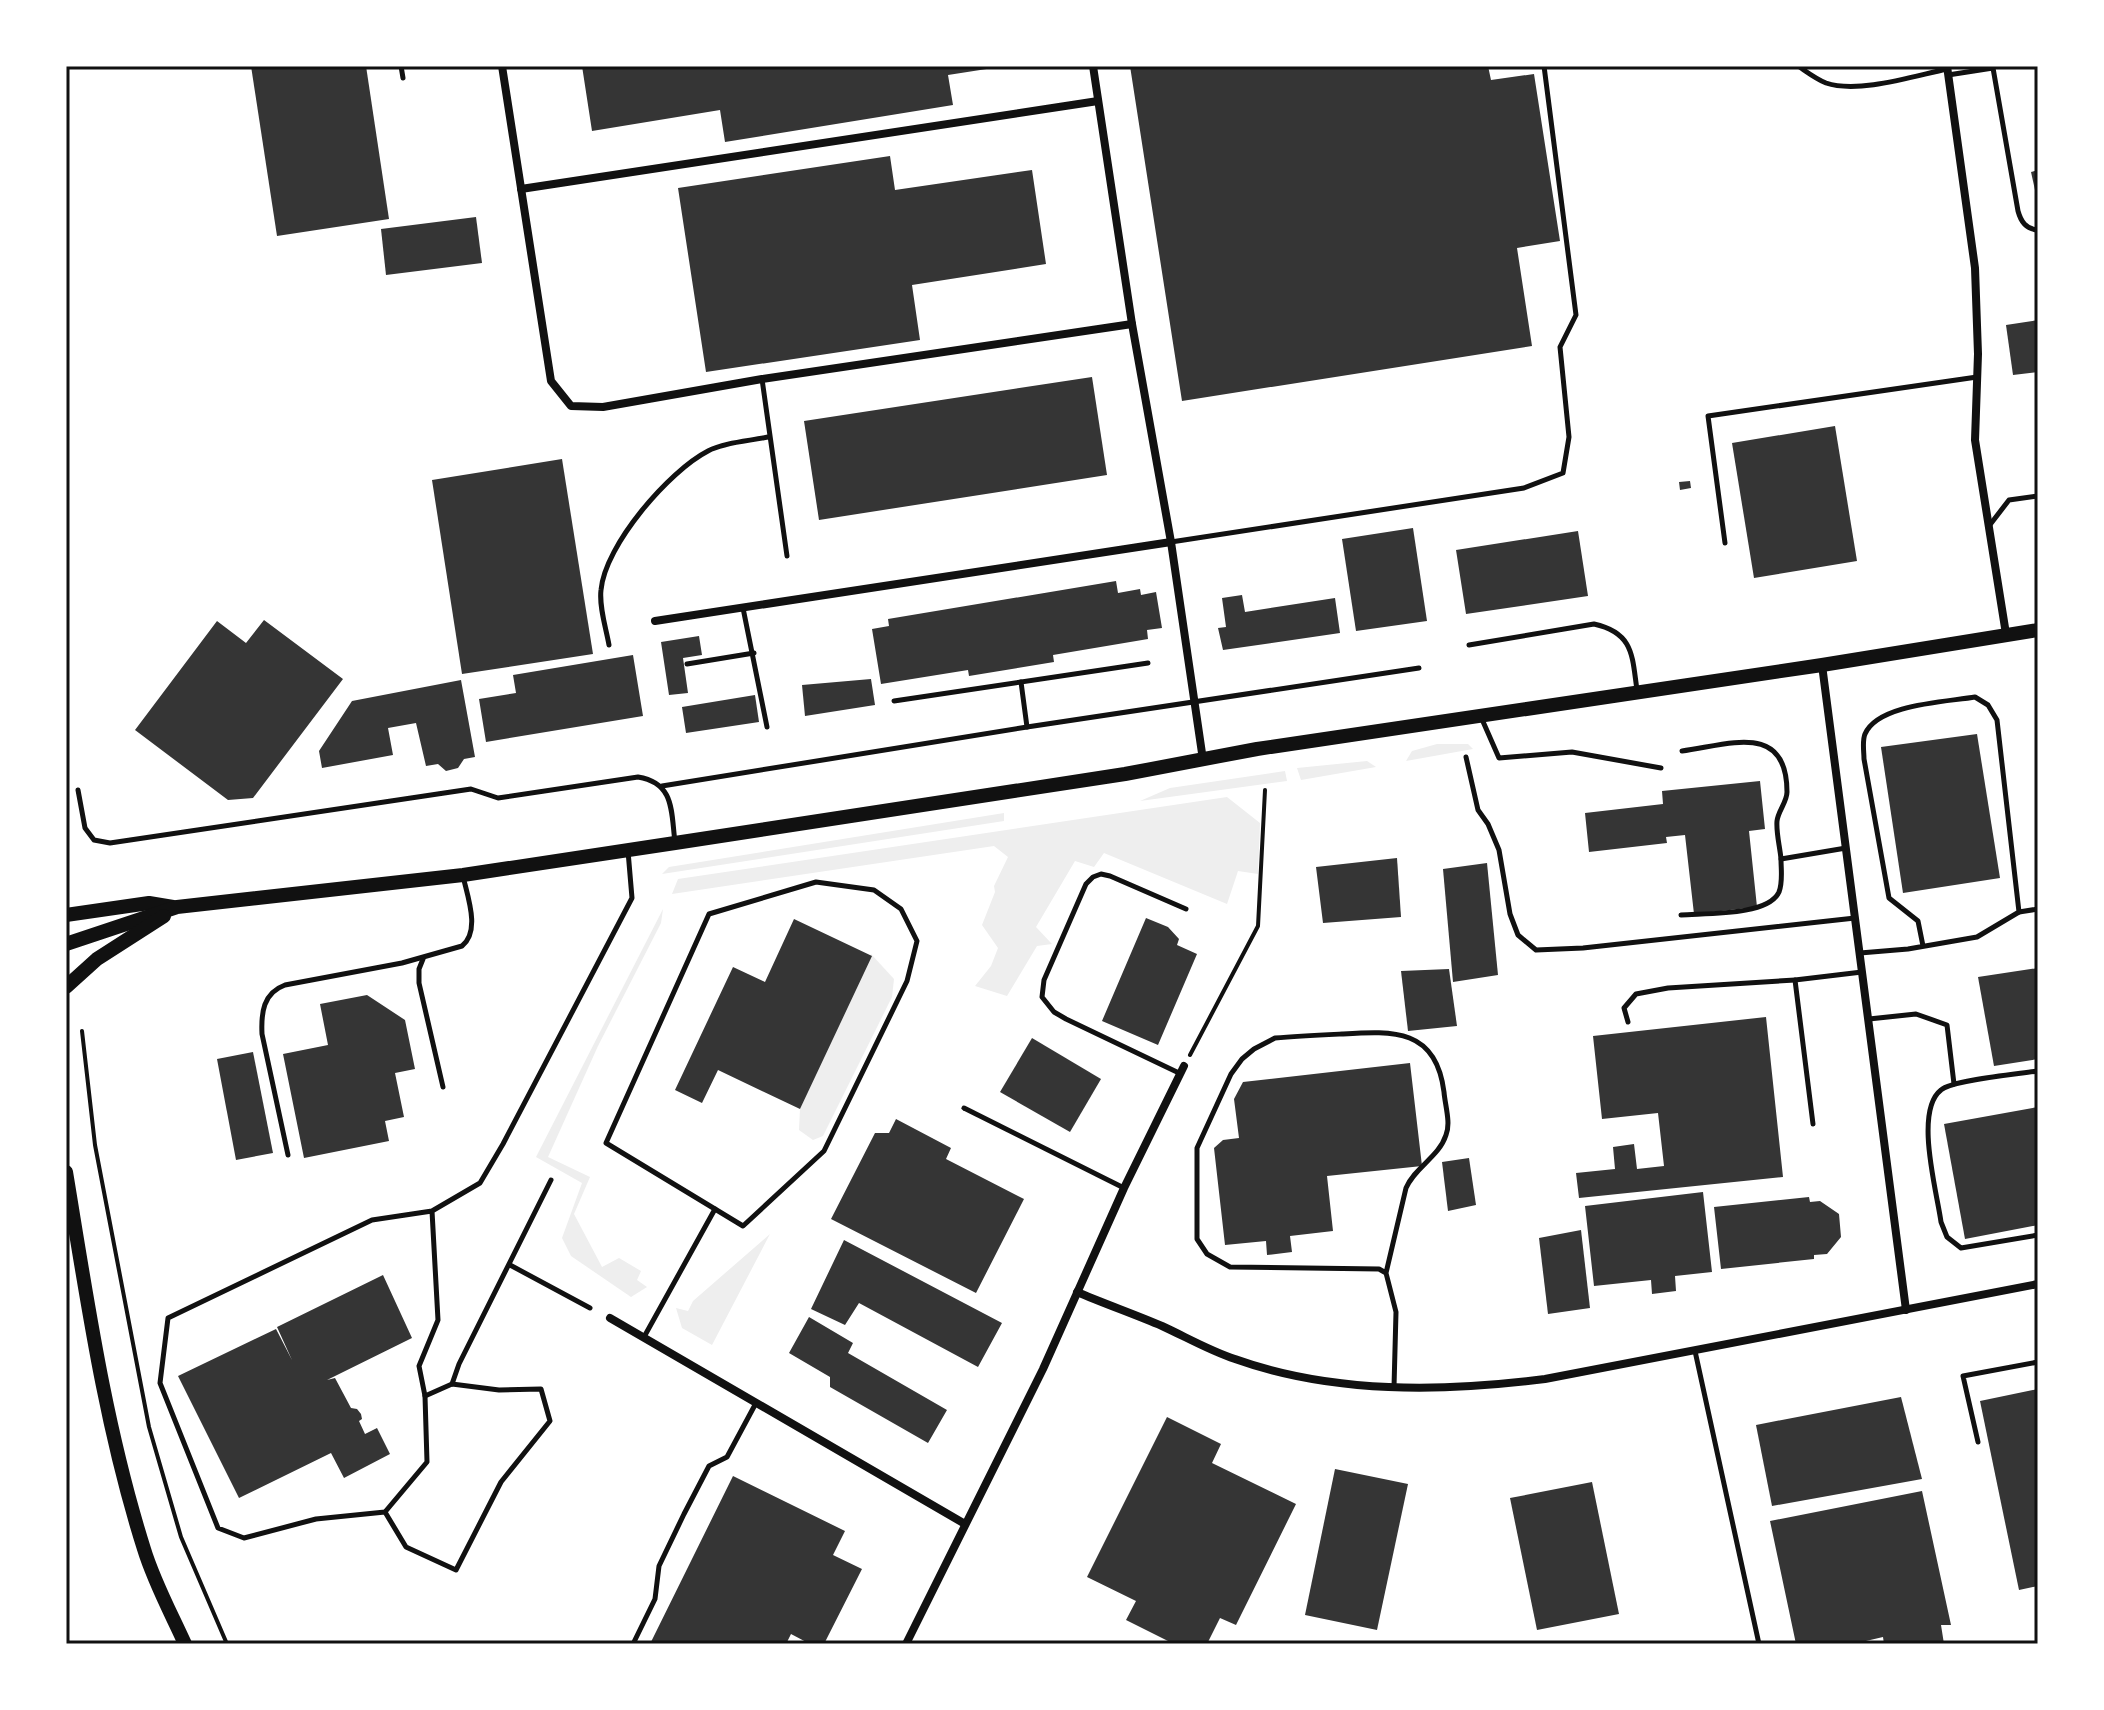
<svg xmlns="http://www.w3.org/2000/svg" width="2104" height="1710" font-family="Helvetica,sans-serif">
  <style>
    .green { fill: #eee }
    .building { fill: #353535 }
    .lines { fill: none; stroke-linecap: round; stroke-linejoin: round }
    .path { stroke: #111; stroke-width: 4 }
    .service { stroke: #111; stroke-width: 5 }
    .minor { stroke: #111; stroke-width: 8 }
    .secondary { stroke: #111; stroke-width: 14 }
    .neatline { fill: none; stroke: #111; stroke-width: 3 }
  </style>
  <rect width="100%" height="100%" fill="#fff"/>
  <g class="green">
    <polygon points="1437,744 1468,744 1473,749 1406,761 1412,751"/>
    <polygon points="1367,761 1376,767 1301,780 1297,768"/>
    <polygon points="1285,771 1287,781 1140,801 1170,788"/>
    <polygon points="1227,797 1260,823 1258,874 1238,871 1227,904 1104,853 1094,867 1075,861 1036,927 1052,944 1037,946 1007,996 975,986 991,966 998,948 982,925 995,892 994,886 1008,857 994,846 672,894 678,879"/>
    <polygon points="1004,813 1004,821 662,874 669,867"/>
    <polygon points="663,909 661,923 598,1046 548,1157 590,1177 574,1214 602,1267 619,1258 641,1271 637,1280 647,1287 631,1297 571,1256 562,1238 582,1183 536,1157"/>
    <polygon points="871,954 894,979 892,997 823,1136 813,1140 799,1130 800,1109"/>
    <polygon points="770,1234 712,1345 682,1328 676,1308 688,1311 693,1301"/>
  </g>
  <g class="building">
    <polygon points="251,66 366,66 389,219 277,236"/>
    <polygon points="582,66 992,66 993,68 948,75 953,105 725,142 720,110 592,131"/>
    <polygon points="1130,66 1488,66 1491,80 1534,74 1560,241 1517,248 1532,346 1182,401"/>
    <polygon points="890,156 895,190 1032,170 1046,264 912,285 920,340 706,372 678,188"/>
    <polygon points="2038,170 2038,199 2037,199 2031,172"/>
    <polygon points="476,217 482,263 386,275 381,229"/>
    <polygon points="2038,320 2038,372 2013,375 2006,325"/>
    <polygon points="1092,377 1107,475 819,520 804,421"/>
    <polygon points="1835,426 1857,561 1754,578 1732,443"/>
    <polygon points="562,459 593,654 462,674 432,480"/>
    <polygon points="1690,481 1691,488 1680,490 1679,482"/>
    <polygon points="1413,528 1427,621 1356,631 1342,539"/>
    <polygon points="1578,531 1588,596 1466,614 1456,550"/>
    <polygon points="1116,581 1118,593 1140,589 1141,595 1156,592 1162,628 1147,630 1148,639 1053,655 1054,662 969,676 968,670 881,684 872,629 889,626 888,619"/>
    <polygon points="1242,595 1245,612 1335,598 1340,633 1223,650 1218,628 1226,627 1222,598"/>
    <polygon points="264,620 343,679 253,798 228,800 135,730 217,621 246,643"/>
    <polygon points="699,636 702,655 683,658 688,693 669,695 661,642"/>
    <polygon points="633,655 643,716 486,742 479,699 516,693 513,675"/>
    <polygon points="871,679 875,705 805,716 802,685"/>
    <polygon points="461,680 475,757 464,759 458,768 446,771 438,764 426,766 416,723 388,728 393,755 322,768 319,751 352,701"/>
    <polygon points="755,695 759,722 686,733 682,707"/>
    <polygon points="1977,734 2000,878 1903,893 1881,747"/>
    <polygon points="1760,781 1765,829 1749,831 1757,907 1694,914 1685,835 1666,837 1667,843 1589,852 1585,813 1663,804 1662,791"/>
    <polygon points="1397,858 1401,917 1323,923 1316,867"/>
    <polygon points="1487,863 1498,975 1453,982 1443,869"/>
    <polygon points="1146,918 1168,927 1179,939 1177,945 1197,954 1158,1045 1102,1021"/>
    <polygon points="794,919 872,956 800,1109 718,1070 702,1103 675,1090 733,967 765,982"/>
    <polygon points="2038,968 2038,1059 1994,1066 1978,977"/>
    <polygon points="1449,969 1457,1026 1408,1031 1401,971"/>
    <polygon points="367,995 405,1020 415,1069 395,1073 404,1117 385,1121 389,1141 304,1158 283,1054 328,1045 320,1004"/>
    <polygon points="1766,1017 1783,1177 1579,1198 1576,1173 1615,1169 1613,1147 1634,1144 1637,1169 1664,1166 1658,1113 1602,1119 1593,1036"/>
    <polygon points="1032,1038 1101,1079 1070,1132 1000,1092"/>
    <polygon points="253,1052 273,1153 236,1160 217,1059"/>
    <polygon points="1410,1063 1422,1166 1327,1176 1333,1231 1290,1236 1292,1252 1267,1255 1266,1241 1225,1245 1214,1148 1223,1140 1239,1138 1234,1099 1243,1082"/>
    <polygon points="2038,1107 2038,1225 1965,1239 1944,1124"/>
    <polygon points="896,1119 951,1148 946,1159 1024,1199 976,1293 831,1219 875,1133 889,1133"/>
    <polygon points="1469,1158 1476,1205 1448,1211 1442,1162"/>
    <polygon points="1703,1192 1712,1272 1675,1276 1676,1291 1652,1294 1651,1280 1594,1286 1585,1206"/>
    <polygon points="1809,1197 1810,1202 1820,1201 1839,1214 1841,1237 1827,1254 1814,1255 1814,1259 1721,1269 1714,1207"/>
    <polygon points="1581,1230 1590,1308 1548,1314 1539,1238"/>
    <polygon points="844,1240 1002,1323 978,1367 859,1303 845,1325 811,1309"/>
    <polygon points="383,1275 412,1338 327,1380 335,1378 351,1408 357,1409 361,1414 362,1419 359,1421 365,1434 377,1428 390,1454 344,1478 331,1453 239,1498 178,1376 276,1329 292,1360 277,1327"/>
    <polygon points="809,1317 853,1343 848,1353 947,1410 928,1443 830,1387 830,1377 789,1353"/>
    <polygon points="2038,1389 2038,1586 2019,1590 1980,1401"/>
    <polygon points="1901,1397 1922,1479 1772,1506 1756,1425"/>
    <polygon points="1167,1417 1221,1444 1212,1463 1296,1504 1236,1625 1220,1618 1207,1644 1174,1644 1126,1620 1136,1601 1087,1577"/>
    <polygon points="1335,1469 1408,1484 1377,1630 1305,1615"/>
    <polygon points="733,1476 845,1531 833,1555 862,1569 824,1644 810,1644 791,1634 786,1644 650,1644"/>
    <polygon points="1592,1482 1619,1614 1537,1630 1510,1498"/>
    <polygon points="1922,1491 1951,1625 1941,1625 1944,1644 1884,1644 1883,1637 1853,1644 1796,1644 1770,1521"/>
  </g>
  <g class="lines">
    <g class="path">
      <polyline points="82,1031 95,1145 149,1427 181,1537 227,1644"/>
      <polyline points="1190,1055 1258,926 1265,790"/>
    </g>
    <g class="service">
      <polyline points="401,66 403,78"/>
      <path d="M 1798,66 C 1807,72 1816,79 1826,83 C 1858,94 1914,76 1947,69"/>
      <path d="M 1948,75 L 1993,68 L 2018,211 C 2021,222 2026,229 2038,230"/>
      <polyline points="762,379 787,556"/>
      <polyline points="1989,526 2009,500 2038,496"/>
      <polyline points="1171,542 1524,488 1563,473 1569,437 1560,347 1576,315 1544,66"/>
      <polyline points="1725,543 1708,416 1977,377"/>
      <polyline points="743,608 767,727"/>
      <path d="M 609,645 C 606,628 599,607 601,590 C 605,545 669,471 708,451 C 725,442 750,441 768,437"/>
      <path d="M 1469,645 L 1594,624 C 1634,633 1632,656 1637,690"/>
      <polyline points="687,664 754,653"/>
      <polyline points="1021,682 1027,727"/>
      <polyline points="894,701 1148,663"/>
      <polyline points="1481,717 1499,758 1572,752 1661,768"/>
      <path d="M 1682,751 C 1728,745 1787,721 1787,792 C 1787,802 1778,811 1777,821 C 1776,833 1780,847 1781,859 L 1846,848"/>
      <polyline points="1466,757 1478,810 1488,824 1499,850 1510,914 1518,935 1536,950 1583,948 1855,918"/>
      <polyline points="662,786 1027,727 1419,668"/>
      <path d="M 78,790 L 85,828 L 94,840 L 110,843 L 471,789 L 498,798 L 638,777 C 675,783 671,812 675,842"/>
      <polygon points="816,882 874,890 901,909 917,941 907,981 824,1151 743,1226 606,1143 709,914"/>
      <polyline points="2019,912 2038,909"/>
      <path d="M 1681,915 C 1705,913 1768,916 1779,892 C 1783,882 1781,870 1781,859"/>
      <path d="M 1860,953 L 1908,949 L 1977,937 L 2019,912 L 1997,720 L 1988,705 L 1975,697 C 1946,702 1878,704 1865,734 C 1862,741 1864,752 1864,759 L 1889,898 L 1918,921 L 1923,946"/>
      <polyline points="423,959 419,969 419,983 443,1087"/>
      <polyline points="1869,1019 1916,1014 1947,1025 1954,1084"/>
      <polyline points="1628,1022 1624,1008 1636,994 1668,988 1795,980"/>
      <path d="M 2038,1071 C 2019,1074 1952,1080 1941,1090 C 1914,1111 1937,1192 1941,1222 L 1947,1237 L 1961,1248 L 2038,1235"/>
      <polyline points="1179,1073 1066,1019 1054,1012 1042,997 1044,980 1086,884 1093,877 1101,874 1110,876 1186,909"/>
      <polyline points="964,1108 1124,1188"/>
      <polyline points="1813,1124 1795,980 1862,972"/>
      <path d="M 288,1155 L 262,1034 C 261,1013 263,993 285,985 L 402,963 L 462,946 C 481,931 467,895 463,876"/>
      <polyline points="432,1211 438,1320 419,1366 425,1396 427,1462 385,1512 316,1519 244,1538 218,1528 160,1383 168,1318 372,1220 432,1211 480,1183 503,1144 632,898 628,851"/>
      <polyline points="510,1265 590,1308"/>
      <path d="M 1386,1273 L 1406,1188 C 1415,1167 1439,1157 1446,1135 C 1451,1123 1445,1105 1444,1092 C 1436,1028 1393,1031 1342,1034 C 1320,1035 1297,1036 1275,1038 L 1254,1049 L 1242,1059 L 1231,1074 L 1197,1148 L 1197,1239 L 1207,1254 L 1230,1267 L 1379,1269 L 1386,1273 L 1396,1312 L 1394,1387"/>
      <polyline points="644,1337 715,1209"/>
      <polyline points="1695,1351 1759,1644"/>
      <polyline points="452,1384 459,1364 551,1180"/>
      <polyline points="1978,1442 1963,1376 2038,1362"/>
      <polyline points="385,1512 406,1547 456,1570 501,1482 550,1421 541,1389 499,1390 452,1384 425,1396"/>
      <polyline points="633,1644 655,1599 659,1566 684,1514 709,1466 727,1457 756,1403"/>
    </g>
    <g class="minor">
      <polyline points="502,66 551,381 571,406 603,407 762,379 1132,324"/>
      <polyline points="1093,66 1132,324 1171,542 1203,760"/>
      <polyline points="1947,66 1975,268 1978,354 1975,440 2006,634"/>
      <polyline points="521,189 1098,101"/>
      <polyline points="655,621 1171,542"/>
      <polyline points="1822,665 1906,1310"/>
      <path d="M 1077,1292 C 1105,1304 1134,1314 1162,1326 C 1186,1337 1210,1351 1235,1359 C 1333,1394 1443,1392 1545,1379 L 2038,1284"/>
      <polyline points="610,1318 965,1524"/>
      <polyline points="906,1644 1043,1369 1124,1188 1184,1066"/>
    </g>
    <g class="secondary">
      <polyline points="66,915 149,903 173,907"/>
      <polyline points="66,944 177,907 463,875 675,843 1125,774 1257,749 1822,665 2038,630"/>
      <polyline points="66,987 97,959 164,916"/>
      <path d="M 66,1172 C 87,1299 105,1426 144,1549 C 154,1582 171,1613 185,1644"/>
    </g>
  </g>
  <rect width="2104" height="1710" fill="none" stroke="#ffffff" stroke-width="136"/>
  <rect x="68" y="68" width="1968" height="1574" class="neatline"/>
</svg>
